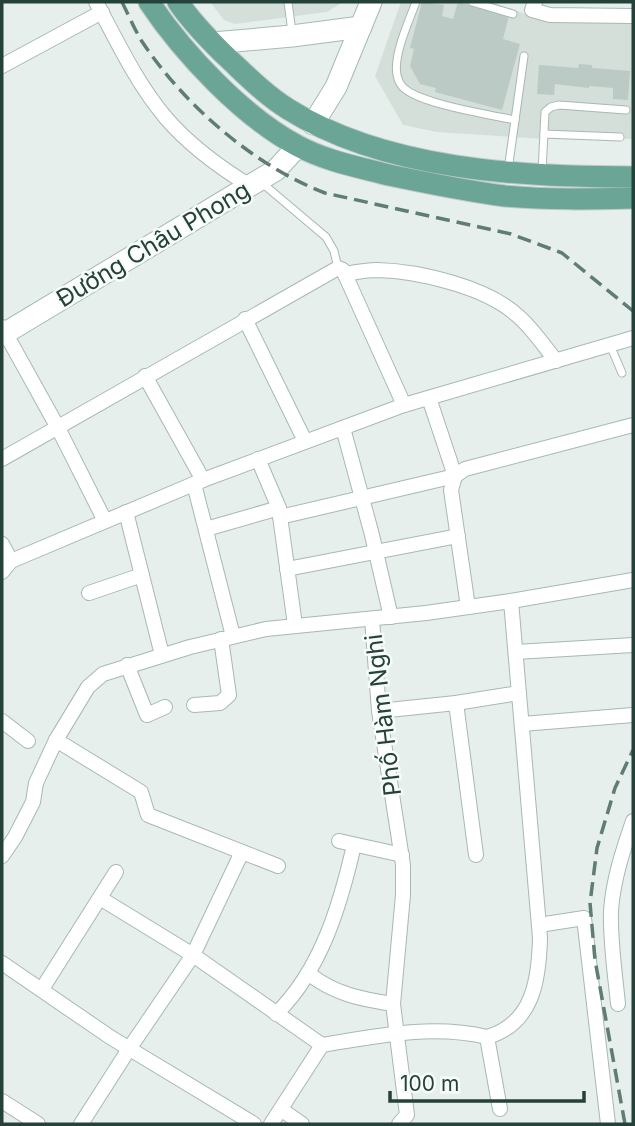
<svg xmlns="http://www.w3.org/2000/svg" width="635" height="1126" font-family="Inter,sans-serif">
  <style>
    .built { fill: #d4dfda }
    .building { fill: #bbcac4 }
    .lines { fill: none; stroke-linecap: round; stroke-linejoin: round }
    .lane-casing { stroke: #a8b8b2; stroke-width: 9 }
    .street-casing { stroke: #a8b8b2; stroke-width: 16 }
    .secondary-casing { stroke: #a4bbb3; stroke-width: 23 }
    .primary-casing { stroke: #c2cac8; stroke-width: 23 }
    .lane { stroke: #fff; stroke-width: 7 }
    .street { stroke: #fff; stroke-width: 14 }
    .secondary { stroke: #fff; stroke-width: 21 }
    .primary { stroke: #6aa596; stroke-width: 21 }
    .rail { stroke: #5f7d75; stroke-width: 3.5; stroke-dasharray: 14 7; stroke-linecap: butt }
    .labels { text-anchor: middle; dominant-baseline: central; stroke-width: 5; stroke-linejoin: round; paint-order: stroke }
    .street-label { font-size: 24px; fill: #24423a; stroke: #f7fbf9 }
  </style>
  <rect width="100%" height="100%" fill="#e6efeb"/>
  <g class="built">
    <polygon points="210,2 343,2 327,12 235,24 224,20"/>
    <polygon points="401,2 492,2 539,19 633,21 633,139 544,139 437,132 403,125 375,76"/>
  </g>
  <g class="building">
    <polygon points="422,2 444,5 442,16 453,19 458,2 509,16 503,39 520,44 502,110 435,92 436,88 420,84 410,66 414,49 410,48"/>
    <polygon points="579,64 592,65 592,68 630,71 628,100 613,99 613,88 589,86 589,88 555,84 554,95 537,94 539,65 578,68"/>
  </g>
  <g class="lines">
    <g class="lane-casing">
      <g id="lane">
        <polyline points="288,2 292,32"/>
        <path d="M 416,2 C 409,21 393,55 397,75 C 398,80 401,86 405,89 C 423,104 490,115 515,120"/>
        <polyline points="472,2 513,14"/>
        <polyline points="544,134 620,137"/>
        <polyline points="508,170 524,56"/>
        <polyline points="542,172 545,112 551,107 559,105 626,110"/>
        <polyline points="262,183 326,237 334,251 338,268"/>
        <polyline points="610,345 622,373"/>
      </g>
    </g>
    <g class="street-casing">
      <g id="street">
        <path d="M 96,2 C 117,41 137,84 166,118 C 190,146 219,167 250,186"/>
        <polyline points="535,2 532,10 550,15 633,16"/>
        <polyline points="2,66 102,12"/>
        <path d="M 345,274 C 356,272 366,270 377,270 C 419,271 487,287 518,316 C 533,329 544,346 556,361"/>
        <polyline points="245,319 305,441"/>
        <polyline points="2,327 57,426 105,521"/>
        <polyline points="145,376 203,480"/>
        <polyline points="343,428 372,535 391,617"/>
        <polyline points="2,459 338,268 343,270 404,405"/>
        <polyline points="194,484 233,636"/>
        <polyline points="279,509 295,625"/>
        <polyline points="126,512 162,655"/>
        <polyline points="280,517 455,476 429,398"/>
        <polyline points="206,529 279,508 258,459"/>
        <polyline points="2,544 11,561"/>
        <polyline points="287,569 458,536"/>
        <polyline points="2,572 11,561 203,480 404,405 633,338"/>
        <polyline points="89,593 142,575"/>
        <polyline points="511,601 633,580"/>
        <polyline points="468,607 451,490 455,476 465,469 633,425"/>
        <polyline points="372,619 379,711 403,865 403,895 393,1004 407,1115 399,1124"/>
        <polyline points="516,652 633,645"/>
        <polyline points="127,665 147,715 165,707"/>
        <polyline points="456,703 476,855"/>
        <polyline points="194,705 220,703 229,695 221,639"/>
        <polyline points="379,711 456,703 519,693"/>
        <polyline points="2,721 28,741"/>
        <polyline points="522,724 633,715"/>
        <polyline points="56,740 141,792 148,815 278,866"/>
        <polyline points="339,841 402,855"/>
        <path d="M 242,852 L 193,955 L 322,1045 C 378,1036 431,1024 487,1037"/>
        <path d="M 2,856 L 15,837 L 33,802 L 36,783 L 56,740 L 88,687 L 103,674 L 190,647 L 266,629 L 426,613 L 511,601 L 540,938 C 539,980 533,1024 487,1037 L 500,1109"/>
        <polyline points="539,925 584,918 608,1124"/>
        <polyline points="2,963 110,1037 254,1124"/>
        <path d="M 309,974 C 335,994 360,999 393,1004"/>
        <polyline points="42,989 116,872"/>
        <path d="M 618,1004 C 615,973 610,941 611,911 C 613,880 623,850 633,821"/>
        <path d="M 276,1014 C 321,970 340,906 354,845"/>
        <polyline points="2,1101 38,1124"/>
        <polyline points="282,1110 302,1124"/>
        <polyline points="81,1124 129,1049 193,955 100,898"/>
        <polyline points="271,1124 322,1045"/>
      </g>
    </g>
    <g class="secondary-casing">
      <g id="secondary">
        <polyline points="213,43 292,36 361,27"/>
        <polyline points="313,124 336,87 371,2"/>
        <polyline points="2,335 276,170 298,146"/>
      </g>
    </g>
    <g class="primary-casing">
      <g id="primary">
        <path d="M 149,2 C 183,53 243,117 298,146 C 326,161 358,167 389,175 C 427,183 466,191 505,196 C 547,200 591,199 633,198"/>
        <path d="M 178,2 C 193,24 212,43 231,61 C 249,78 267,96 288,109 C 385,170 522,177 633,177"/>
      </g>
    </g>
    <use href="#lane" class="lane"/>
    <use href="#street" class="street"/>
    <use href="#secondary" class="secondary"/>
    <use href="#primary" class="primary"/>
    <g class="rail">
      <path d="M 122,2 C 128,14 134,28 141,40 C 183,104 254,166 325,193 L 511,234 L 562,253 L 633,311"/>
      <polyline points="625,1124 595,960 590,903 597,848 615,788 633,750"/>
    </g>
  </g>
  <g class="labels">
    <g class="street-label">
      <text transform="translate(153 244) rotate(-31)">Đường Châu Phong</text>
      <text transform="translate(383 715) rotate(-97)">Phố Hàm Nghi</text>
    </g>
  </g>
  <rect width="635" height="1126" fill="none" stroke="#24423a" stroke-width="7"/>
  <path d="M390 1091v10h194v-10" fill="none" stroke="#24423a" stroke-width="3.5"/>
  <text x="400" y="1091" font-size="21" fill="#24423a" stroke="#f7fbf9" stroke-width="5" paint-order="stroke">100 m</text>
</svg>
